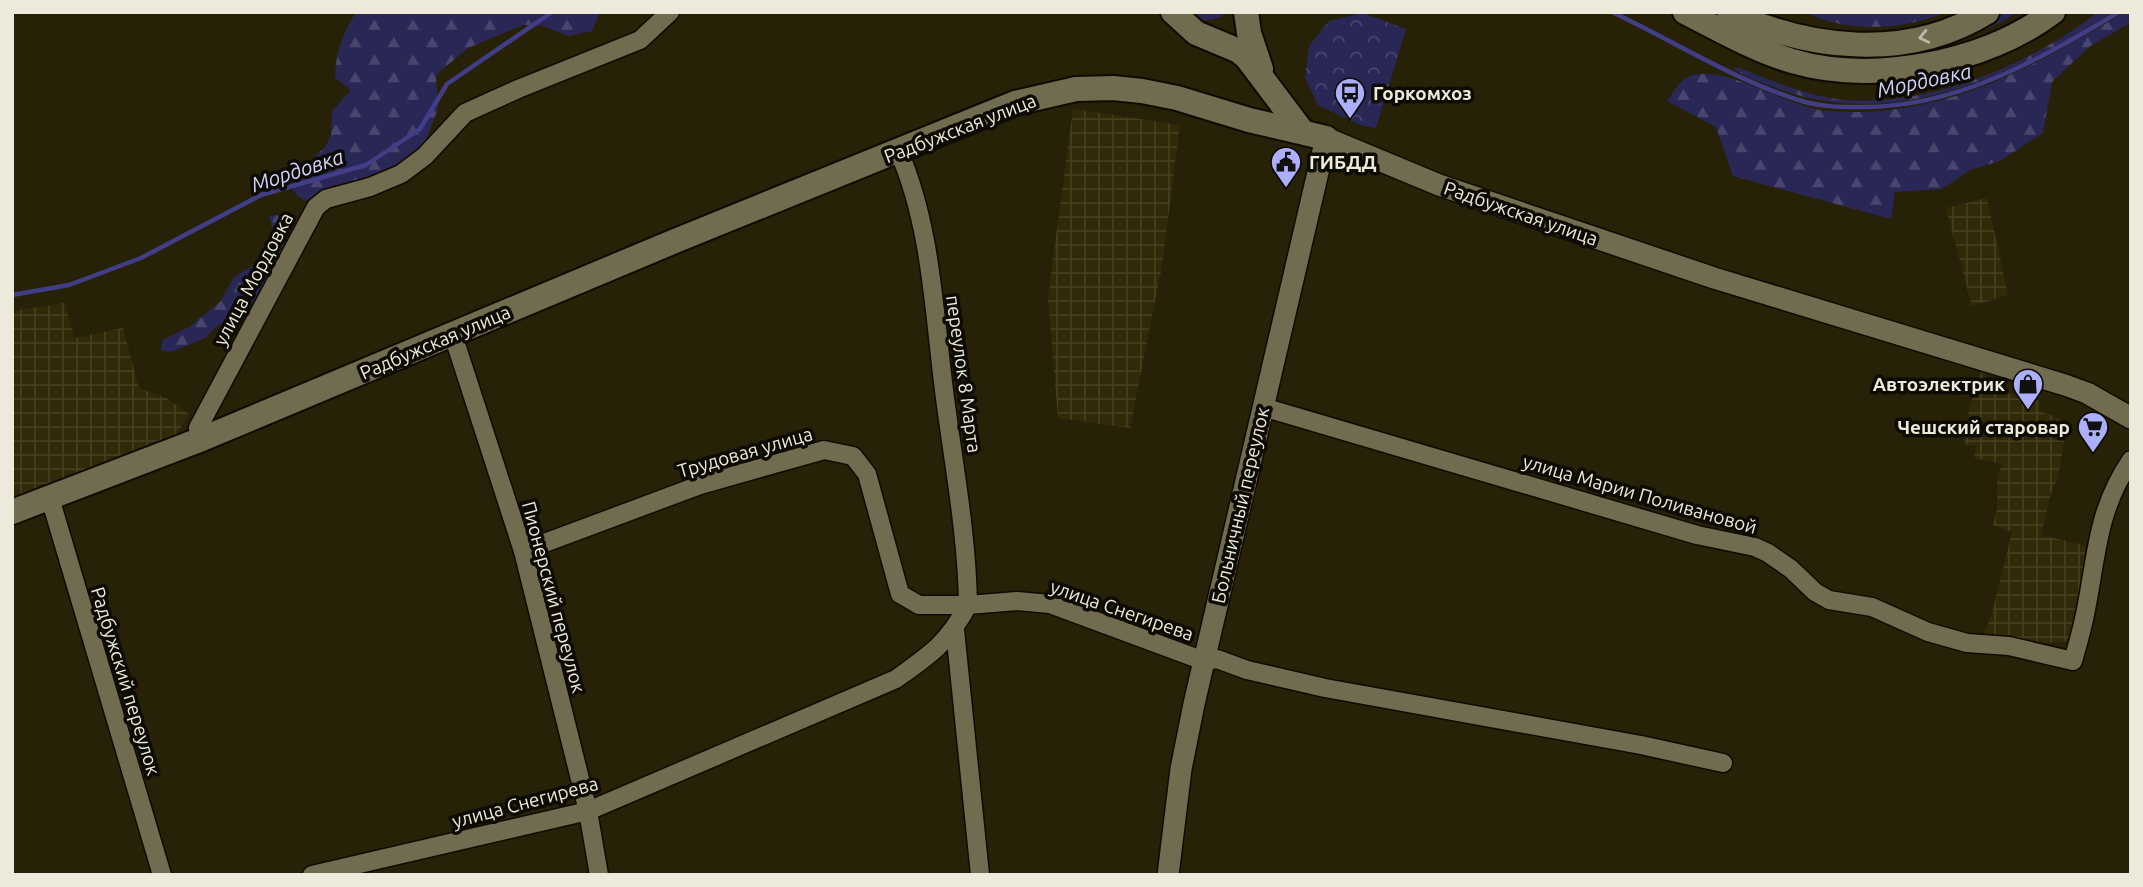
<svg xmlns="http://www.w3.org/2000/svg" width="2143" height="887" font-family="Ubuntu,sans-serif">
  <style>
    .industrial { fill: url(#industrial-grid) }
    .green { fill: #292756 }
    .forest { fill: url(#forest-firs) }
    .park { fill: url(#park-crowns) }
    .lines { fill: none; stroke-linecap: round; stroke-linejoin: round }
    .stream { stroke: #413d86; stroke-width: 4.5 }
    .minor-casing { stroke: #100a00; stroke-width: 21 }
    .tertiary-casing { stroke: #100a00; stroke-width: 24 }
    .secondary-casing { stroke: #100a00; stroke-width: 28 }
    .minor { stroke: #716b50; stroke-width: 18 }
    .tertiary { stroke: #716b50; stroke-width: 21 }
    .secondary { stroke: #716b50; stroke-width: 24 }
    .oneway { stroke: #bbb7a3 }
    .labels { text-anchor: middle; dominant-baseline: central; stroke-width: 7; stroke-linejoin: round; paint-order: stroke }
    .poi-label { font-size: 19px; font-weight: bold; fill: #edeadb; stroke: #0d0b03; text-anchor: start }
    .street-label { font-size: 19px; fill: #edeadb; stroke: #0d0b03 }
    .water-label { font-size: 21px; font-style: italic; fill: #d1d4ff; stroke: #0d0b03 }
  </style>
  <defs>
    <pattern id="industrial-grid" width="8" height="8" patternUnits="userSpaceOnUse" patternTransform="scale(1.75)"><rect width="8" height="8" fill="#312907"/><path d="M0 4h8M4 0v8" fill="none" stroke="#453e1f"/></pattern>
    <pattern id="forest-firs" width="22" height="20" patternUnits="userSpaceOnUse" patternTransform="scale(1.75)"><rect width="22" height="20" fill="#292756"/><path d="M5 1l3.5 6h-7zM16 11l3.5 6h-7z" fill="#48466e"/></pattern>
    <pattern id="park-crowns" width="20" height="18" patternUnits="userSpaceOnUse" patternTransform="scale(1.75)"><rect width="20" height="18" fill="#292756"/><path d="M2 6a3 3 0 1 1 6 0M12 15a3 3 0 1 1 6 0" fill="none" stroke="#48466e"/></pattern>
  </defs>
  <rect width="100%" height="100%" fill="#272108"/>
  <g class="industrial">
    <polygon points="1073,109 1180,125 1162,266 1130,428 1058,418 1048,298"/>
    <polygon points="1987,198 2008,295 1972,306 1946,208"/>
    <polygon points="65,303 74,338 123,328 139,388 166,398 189,414 174,439 12,502 12,311"/>
    <polygon points="1983,367 1990,389 2040,401 2039,411 2059,418 2067,426 2058,477 2050,496 2041,535 2091,547 2075,624 2069,641 2038,644 1982,639 1992,613 2012,532 1993,525 1997,510 1997,476 2002,464 1974,458 1976,446 1964,444 1969,409"/>
  </g>
  <g class="green">
    <path d="M 1188,12 L 1227,12 C 1215,22 1201,24 1188,12 Z"/>
    <polygon points="2001,12 2019,12 1992,27 1938,45"/>
  </g>
  <g class="forest">
    <path d="M 356,12 L 600,12 L 592,31 L 568,36 L 543,26 L 523,25 L 468,48 L 436,75 L 438,109 L 423,147 L 394,173 L 360,181 L 304,201 L 293,191 L 295,176 L 325,147 L 331,136 L 332,111 L 351,90 L 335,78 C 335,55 343,32 356,12 Z"/>
    <path d="M 1803,12 L 1947,12 C 1900,31 1849,33 1803,12 Z"/>
    <path d="M 2098,12 L 2113,12 C 2015,75 1893,133 1776,88 C 1762,83 1745,77 1732,68 L 1740,68 C 1772,81 1807,96 1843,100 C 1930,107 2030,65 2098,12 Z"/>
    <path d="M 2125,12 L 2131,12 L 2131,22 L 2089,47 L 2052,82 L 2043,133 L 2000,161 L 1970,170 L 1942,189 L 1895,192 L 1891,219 L 1733,176 L 1716,127 L 1667,101 C 1673,93 1679,81 1688,77 C 1722,61 1786,107 1826,111 C 1941,120 2030,69 2125,12 Z"/>
    <polygon points="277,215 283,222 285,251 265,289 240,320 218,325 205,338 171,352 161,350 162,340 189,327 220,302 234,277 269,256 276,238 269,216"/>
  </g>
  <polygon class="park" points="1363,13 1406,29 1376,128 1360,125 1318,105 1305,78 1309,46 1329,21"/>
  <g class="lines">
    <g class="stream">
      <path d="M 1612,12 C 1676,42 1737,82 1805,102 C 1823,107 1840,107 1858,107 C 1954,109 2039,60 2119,12"/>
      <polyline points="12,295 69,285 141,258 261,195 366,165 420,129 447,84 552,12"/>
    </g>
    <g class="minor-casing">
      <g id="minor">
        <polyline points="453,335 523,551 588,811 599,875"/>
        <path d="M 1263,407 L 1697,535 L 1755,547 L 1768,553 L 1791,569 L 1815,592 L 1829,600 L 1872,607 L 1928,632 L 1967,643 L 2009,646 L 2073,661 C 2077,647 2081,633 2084,619 C 2097,560 2095,513 2131,460"/>
        <polyline points="202,439 198,428 316,207 326,199 370,187 401,174 425,156 465,113 518,89 640,40 670,12"/>
        <polyline points="50,498 162,875"/>
        <path d="M 523,551 L 700,485 L 824,450 L 853,456 L 867,474 L 900,594 L 919,605 L 968,605 C 967,535 954,467 945,398 C 934,316 932,228 899,152"/>
        <polyline points="955,630 980,875"/>
        <path d="M 312,875 L 588,811 L 896,679 C 931,654 947,644 968,605 L 1017,601 L 1050,604 L 1204,661 L 1217,659 L 1247,670 L 1325,688 L 1641,745 L 1723,763"/>
      </g>
    </g>
    <g class="tertiary-casing">
      <polyline id="tertiary" points="1168,875 1181,769 1194,704 1326,138 1439,185 1714,278 2065,385 2087,393 2131,418"/>
    </g>
    <g class="secondary-casing">
      <g id="secondary">
        <polyline points="1173,12 1196,33 1239,51 1247,58 1302,131"/>
        <polyline points="1246,12 1249,33 1261,69"/>
        <path d="M 1685,12 C 1720,30 1755,50 1792,61 C 1874,85 1985,63 2053,12"/>
        <path d="M 1729,12 C 1809,50 1908,61 1987,12"/>
        <polyline points="12,512 202,439 675,241 1015,103 1076,89 1113,88 1142,91 1177,98 1249,120 1326,138"/>
      </g>
    </g>
    <use href="#minor" class="minor"/>
    <use href="#tertiary" class="tertiary"/>
    <use href="#secondary" class="secondary"/>
  </g>
  <defs><path id="oneway-chevron" d="M-2-3.5L2.5 0L-2 3.5" fill="none" stroke-width="1.6" stroke-linecap="round" stroke-linejoin="round" transform="scale(1.75)"/></defs>
  <use class="oneway" href="#oneway-chevron" transform="translate(1924 37) rotate(167)"/>
  <defs>
    <g id="bus-pin" transform="scale(1.575)"><path d="M0 17L-7.5 6A9.5 9.5 0 1 1 7.5 6Z" fill="#acaffb" stroke="#0d0b03"/><path d="M-5-6H5V4H4V6H2V4H-2V6H-4V4H-5ZM-3.5-4V0h7V-4ZM-3.5 1.2v1.5H-2V1.2ZM2 1.2v1.5H3.5V1.2Z" fill="#111"/></g>
    <g id="civic-pin" transform="scale(1.575)"><path d="M0 17L-7.5 6A9.5 9.5 0 1 1 7.5 6Z" fill="#acaffb" stroke="#0d0b03"/><path d="M-.6-6.5H3V-4.5H.6V-3L4-1V1h2V6H-6V1h2V-1L-.6-3ZM-1.2 2.5V6h2.4V2.5Z" fill="#111"/></g>
    <g id="shop-pin" transform="scale(1.575)"><path d="M0 17L-7.5 6A9.5 9.5 0 1 1 7.5 6Z" fill="#acaffb" stroke="#0d0b03"/><path d="M-5-2.5h2.3a2.7 3.5 0 0 1 5.4 0H5L5.5 6h-11ZM-1.5-2.5h3a1.5 2.3 0 0 0-3 0Z" fill="#111"/></g>
    <g id="supermarket-pin" transform="scale(1.575)"><path d="M0 17L-7.5 6A9.5 9.5 0 1 1 7.5 6Z" fill="#acaffb" stroke="#0d0b03"/><path d="M-6-5.5h2.5l.6 2H6L4.5 2H-2.5L-4.4-4H-6ZM-1.5 3.2a1.3 1.3 0 1 0 .1 0ZM3 3.2a1.3 1.3 0 1 0 .1 0Z" fill="#111"/></g>
  </defs>
  <g fill-rule="evenodd">
    <use href="#bus-pin" x="1350" y="93"/>
    <use href="#civic-pin" x="1286" y="162"/>
    <use href="#shop-pin" x="2028" y="384"/>
    <use href="#supermarket-pin" x="2093" y="427"/>
  </g>
  <g class="labels">
    <g class="poi-label">
      <text x="1373" y="93">Горкомхоз</text>
      <text x="1309" y="162">ГИБДД</text>
      <text x="2005" y="384" text-anchor="end">Автоэлектрик</text>
      <text x="2070" y="427" text-anchor="end">Чешский старовар</text>
    </g>
    <g class="street-label">
      <text transform="translate(960 128) rotate(-21)">Радбужская улица</text>
      <text transform="translate(1521 213) rotate(19)">Радбужская улица</text>
      <text transform="translate(253 279) rotate(-62)">улица Мордовка</text>
      <text transform="translate(435 342) rotate(-23)">Радбужская улица</text>
      <text transform="translate(964 374) rotate(82)">переулок 8 Марта</text>
      <text transform="translate(745 452) rotate(-16)">Трудовая улица</text>
      <text transform="translate(1640 494) rotate(16)">улица Марии Поливановой</text>
      <text transform="translate(1240 505) rotate(-77)">Больничный переулок</text>
      <text transform="translate(554 597) rotate(75)">Пионерский переулок</text>
      <text transform="translate(1122 610) rotate(19)">улица Снегирева</text>
      <text transform="translate(126 681) rotate(73)">Радбужский переулок</text>
      <text transform="translate(525 802) rotate(-15)">улица Снегирева</text>
    </g>
    <g class="water-label">
      <text transform="translate(1924 80) rotate(-12)">Мордовка</text>
      <text transform="translate(297 170) rotate(-18)">Мордовка</text>
    </g>
  </g>
  <rect width="2143" height="887" fill="none" stroke="#edeadb" stroke-width="28"/>
</svg>
